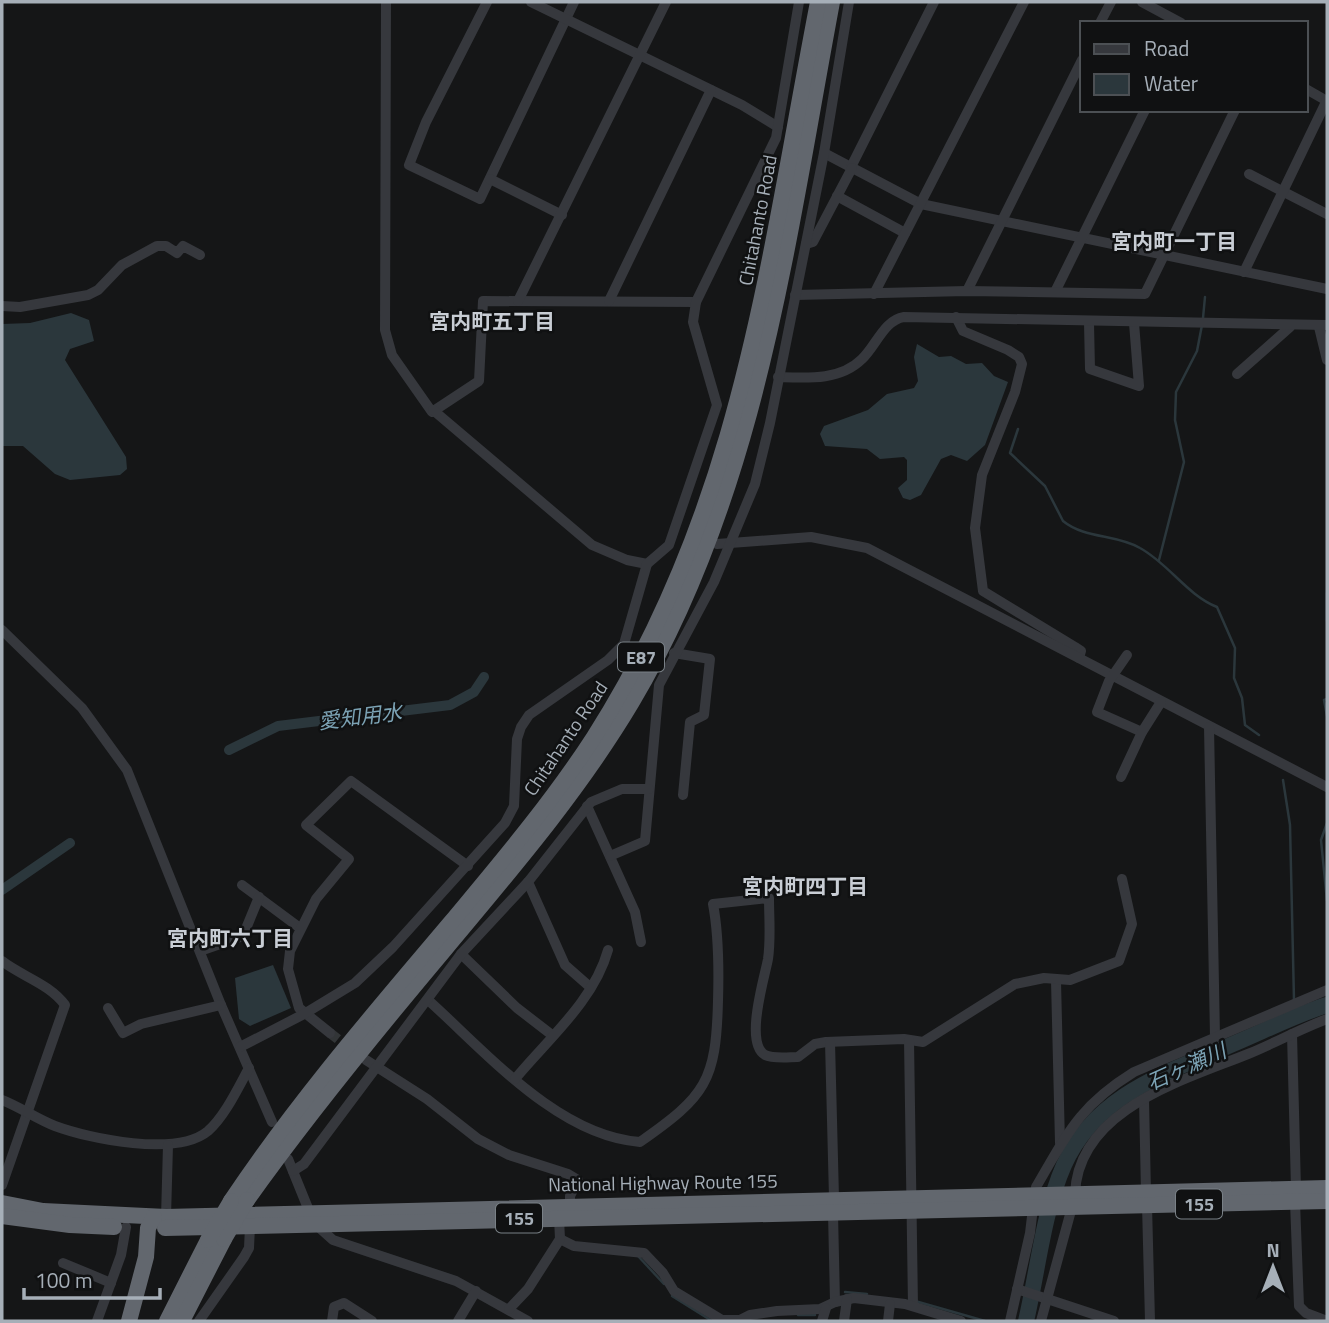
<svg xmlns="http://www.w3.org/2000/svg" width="1329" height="1323" font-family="'Titillium Web','Noto Sans JP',sans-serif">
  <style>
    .water { fill: #2b373c }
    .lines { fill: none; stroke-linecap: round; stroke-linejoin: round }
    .stream { stroke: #2b373c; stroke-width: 2.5 }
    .canal { stroke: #2b373c; stroke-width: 10 }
    .river { stroke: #2b373c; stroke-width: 16 }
    .minor-tunnel { stroke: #323537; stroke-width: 10; stroke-dasharray: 10 5; stroke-linecap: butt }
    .minor { stroke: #36383d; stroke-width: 10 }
    .highway { stroke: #62676e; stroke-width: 16 }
    .highway-bridge { stroke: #62676e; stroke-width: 16 }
    .labels { text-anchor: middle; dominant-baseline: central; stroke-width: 5; stroke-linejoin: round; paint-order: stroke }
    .shield { fill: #101112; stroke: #798086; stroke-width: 2 }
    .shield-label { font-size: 18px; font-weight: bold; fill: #a6afb8 }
    .street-label { font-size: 19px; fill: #a6afb8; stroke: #101112 }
    .neighbourhood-label { font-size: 21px; font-weight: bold; fill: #c8cdd4; stroke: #101112 }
    .water-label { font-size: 21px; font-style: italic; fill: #7ca3b5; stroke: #101112 }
  </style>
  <rect width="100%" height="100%" fill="#151617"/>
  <g class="water">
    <polygon points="71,313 89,320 94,341 70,349 65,360 126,457 127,469 120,475 70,480 55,474 23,446 2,446 2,324 30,323"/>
    <polygon points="917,344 939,357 951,356 966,364 982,363 994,376 1008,382 985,445 967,461 951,455 941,459 921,495 910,500 903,498 898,488 907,480 907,460 904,457 880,459 867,449 825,446 820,434 824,426 868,410 887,394 914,388 918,381 914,357"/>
    <polygon points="273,965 291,1008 250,1026 239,1019 235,978"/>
  </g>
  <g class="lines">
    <g class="stream">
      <polyline points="1203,318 1205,297"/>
      <path d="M 1018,429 L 1010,453 L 1045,486 L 1063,521 C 1085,539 1116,534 1140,548 C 1169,564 1187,595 1217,607 L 1235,648 L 1234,678 L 1242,698 L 1245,725 L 1259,735"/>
      <polyline points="1159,560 1184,462 1175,420 1176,392 1197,351 1202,325"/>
      <polyline points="1327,593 1327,621"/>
      <polyline points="1327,699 1324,700 1327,716"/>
      <polyline points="1283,780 1290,825 1294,1000"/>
      <polyline points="1327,823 1321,840 1327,901"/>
      <polyline points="1296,1006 1299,1016"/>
      <polyline points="638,1256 664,1284"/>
      <polyline points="845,1292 867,1294"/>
      <polyline points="672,1296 712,1321"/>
      <polyline points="915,1301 985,1321"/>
      <polyline points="798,1315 815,1315"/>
    </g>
    <g class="canal">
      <polyline points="229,750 278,726 450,705 474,692 484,677"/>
      <polyline points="2,890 70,843"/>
    </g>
    <path class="river" d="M 1026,1321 C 1038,1270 1043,1213 1064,1165 C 1096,1094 1167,1073 1233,1044 C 1264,1031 1295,1015 1327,1005"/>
    <polyline class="minor-tunnel" points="330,1033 352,1050"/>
    <g class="minor">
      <polyline points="386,2 385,330 392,355 432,412 479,381 483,301 696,302"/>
      <polyline points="487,2 426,122 409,165 480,199 574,2"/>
      <polyline points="531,2 742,105 778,127"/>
      <polyline points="1142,2 1181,23"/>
      <polyline points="1100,23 1111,2"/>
      <polyline points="1306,89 1327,101"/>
      <polyline points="824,153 921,204 1327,289"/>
      <polyline points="851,167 934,2"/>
      <polyline points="1249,174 1327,214"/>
      <polyline points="490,179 562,215"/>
      <polyline points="837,196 905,233"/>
      <polyline points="806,244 813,242 852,168"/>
      <polyline points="1244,272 1327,100"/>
      <polyline points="967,291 1082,60"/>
      <polyline points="1055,292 1145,110"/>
      <polyline points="874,294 1024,2"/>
      <polyline points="795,295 967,291 1145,294 1235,110"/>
      <polyline points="518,301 666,2"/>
      <polyline points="609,301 711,90"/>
      <polyline points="2,306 20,307 88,295 98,290 122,265 157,246 166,246 177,253 183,246 200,255"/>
      <polyline points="956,317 963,331 1008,350 1019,357 1022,364 1015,392 982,475 975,528 983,591 1075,647 1081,651 1079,658"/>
      <polyline points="1089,323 1090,369 1139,386 1134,323"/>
      <polyline points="1319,327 1327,360"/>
      <polyline points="1237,374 1290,327"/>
      <path d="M 778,377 C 806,378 840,381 862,359 C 876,346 884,320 904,317 L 1327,325"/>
      <polyline points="433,410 592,545 627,560 647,564"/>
      <polyline points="717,544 811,537 867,548 1327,787"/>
      <polyline points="2,630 82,708 127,770 221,1005 272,1122"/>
      <polyline points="674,653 710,659 704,715 690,722 683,795"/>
      <polyline points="1127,655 1109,681 1097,712 1142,732"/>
      <polyline points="1209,727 1215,1037"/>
      <polyline points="1121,777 1142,732 1161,702"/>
      <polyline points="587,806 635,912 641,942"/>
      <polyline points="610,856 645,841 659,685 714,582 755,484 770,423 824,153 849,2"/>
      <polyline points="528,882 565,965 590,987"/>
      <polyline points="242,885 300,928"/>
      <polyline points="200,951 243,936 259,897"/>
      <polyline points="461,954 517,1008 552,1035"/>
      <path d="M 2,961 C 21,976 50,984 65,1005 L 2,1185"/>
      <polyline points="1056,981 1060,1143"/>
      <path d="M 428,1000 C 486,1052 558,1136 640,1142 C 706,1096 716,1081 718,1001 C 719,968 719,936 713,904 L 769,898 C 769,918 771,939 768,959 C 765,976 744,1043 765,1055 C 773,1059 789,1057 798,1057 L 815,1044 L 826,1042 L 904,1039 L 923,1042 L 1015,984 L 1044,978 L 1070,980 L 1119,961 L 1132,924 L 1122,879"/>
      <polyline points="108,1008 123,1033 141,1024 221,1005"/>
      <polyline points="330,1033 299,1008 288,969 290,951 316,899 349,859 306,825 351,781 468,866"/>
      <polyline points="1292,1034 1296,1189"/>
      <polyline points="909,1040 913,1306"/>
      <polyline points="830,1042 834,1198"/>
      <polyline points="240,1047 304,1014 355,983 393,947 505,823 514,806 517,739 521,727 529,715 608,660 624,644 647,564 669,545 717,405 693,322 696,302 776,138 799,2"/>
      <polyline points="366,1060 427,1099 478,1139 509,1155 568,1174 578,1180 570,1196 570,1205"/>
      <path d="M 515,1079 C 547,1040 594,1001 608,950"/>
      <polyline points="1144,1099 1146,1193"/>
      <path d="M 2,1100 C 20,1107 37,1119 55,1126 C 90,1139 177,1157 208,1131 C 225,1116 238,1088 249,1068"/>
      <polyline points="288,1159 314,1223 333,1240 456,1281 528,1321"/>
      <polyline points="293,1171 304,1164 461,954 528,882 591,802 622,789 649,789"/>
      <path d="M 1075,1194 C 1078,1109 1184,1080 1248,1054 C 1275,1043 1300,1029 1327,1019"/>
      <path d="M 1036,1195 L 1036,1187 C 1067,1134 1079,1106 1134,1072 L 1327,990"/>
      <polyline points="1295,1202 1299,1306 1306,1313 1327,1321"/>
      <polyline points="1147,1205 1150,1321"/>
      <polyline points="833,1213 835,1302"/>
      <polyline points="166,1217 168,1145"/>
      <polyline points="560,1239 574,1246 644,1253 663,1273 674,1291 722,1320 740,1320 750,1315 777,1311 820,1309 835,1302 854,1298 905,1304 961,1321"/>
      <polyline points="63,1263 111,1283"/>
      <polyline points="1017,1289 1114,1321"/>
      <polyline points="509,1309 528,1289 560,1239 559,1218"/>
      <polyline points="97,1321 121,1255 126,1227"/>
      <polyline points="199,1321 244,1257 249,1248 250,1226"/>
      <polyline points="332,1321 334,1307 344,1303 372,1321"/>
      <polyline points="458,1321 476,1291"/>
      <polyline points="822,1321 826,1308"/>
      <polyline points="844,1321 847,1299"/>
      <polyline points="888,1321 890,1304"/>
      <polyline points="1010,1321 1030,1233 1033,1208"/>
      <polyline points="1041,1321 1072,1207"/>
    </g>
    <g class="highway">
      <path d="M 247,1200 C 309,1113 377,1030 446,948 C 512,869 579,791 632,702 C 758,489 787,241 832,2"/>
      <path d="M 231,1201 C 297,1102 375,1012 452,921 C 501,862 552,802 594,737 C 742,505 767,265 818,2"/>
      <polyline points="2,1203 43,1211 166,1217 1327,1188"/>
      <polyline points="2,1216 70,1225 114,1227"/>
      <polyline points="165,1228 1327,1201"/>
      <polyline points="129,1321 146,1257 148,1228 154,1217"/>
      <polyline points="167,1321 208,1240"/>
      <polyline points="182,1321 224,1239"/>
    </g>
    <g class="highway-bridge">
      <polyline points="224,1239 247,1200"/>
      <polyline points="208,1240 231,1201"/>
    </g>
  </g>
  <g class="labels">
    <g class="shield">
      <rect x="618" y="642.5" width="46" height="29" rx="5"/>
      <rect x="1176" y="1189.5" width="46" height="29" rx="5"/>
      <rect x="496" y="1203.5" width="46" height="29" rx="5"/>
    </g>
    <g class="shield-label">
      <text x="641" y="657">E87</text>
      <text x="1199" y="1204">155</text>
      <text x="519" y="1218">155</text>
    </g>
    <g class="street-label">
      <text transform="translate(757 220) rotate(-79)">Chitahanto Road</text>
      <text transform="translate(565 738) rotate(-56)">Chitahanto Road</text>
      <text transform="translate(663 1182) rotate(-1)">National Highway Route 155</text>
    </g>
    <g class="neighbourhood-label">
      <text x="1174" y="241">宮内町一丁目</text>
      <text x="492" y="321">宮内町五丁目</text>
      <text x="805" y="886">宮内町四丁目</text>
      <text x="230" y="938">宮内町六丁目</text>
    </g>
    <g class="water-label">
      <text transform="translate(360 716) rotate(-7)">愛知用水</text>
      <text transform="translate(1186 1066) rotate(-24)">石ヶ瀬川</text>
    </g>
  </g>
  <rect width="1329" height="1323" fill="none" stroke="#a6afb8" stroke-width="7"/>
  <rect x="1080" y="21" width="228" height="91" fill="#101112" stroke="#4c5054" stroke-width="2"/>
  <rect x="1094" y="44" width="35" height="10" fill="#36383d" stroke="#4c5054" stroke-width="2"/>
  <text x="1144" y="56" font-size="21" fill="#a6afb8">Road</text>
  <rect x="1094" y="74" width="35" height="21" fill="#2b373c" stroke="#4c5054" stroke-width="2"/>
  <text x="1144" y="91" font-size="21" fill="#a6afb8">Water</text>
  <g transform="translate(1273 1267)" stroke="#101112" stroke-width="5" paint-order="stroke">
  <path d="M0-5L12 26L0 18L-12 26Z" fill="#a6afb8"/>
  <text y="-10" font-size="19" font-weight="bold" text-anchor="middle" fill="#a6afb8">N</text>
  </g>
  <path d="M24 1288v10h136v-10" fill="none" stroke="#a6afb8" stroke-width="3.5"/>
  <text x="35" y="1288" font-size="21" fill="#a6afb8" stroke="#101112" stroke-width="5" paint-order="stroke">100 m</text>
</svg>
